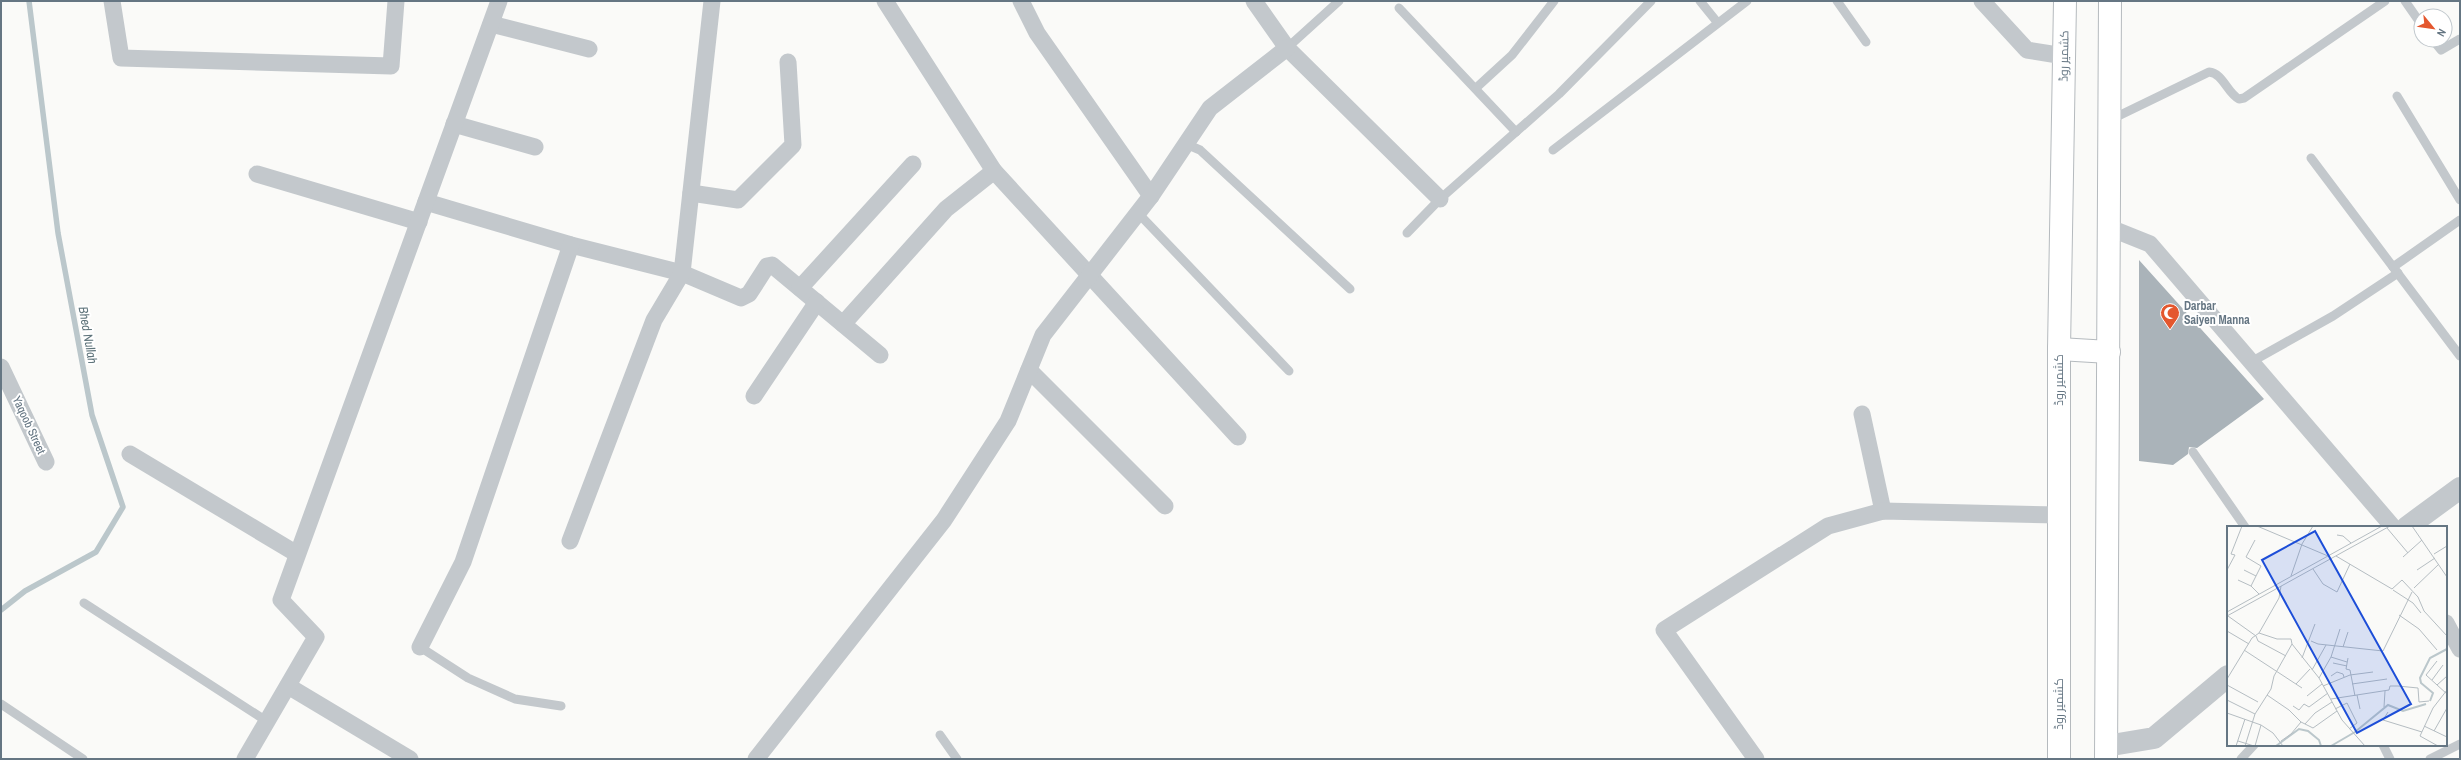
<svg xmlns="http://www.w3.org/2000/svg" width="2461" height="760" font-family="'Archivo Narrow',Cairo,sans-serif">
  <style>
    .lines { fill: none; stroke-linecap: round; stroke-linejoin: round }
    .stream { stroke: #bbc7cb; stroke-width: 5.5 }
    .building { fill: #aab3b9 }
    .primary-casing { stroke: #b5babe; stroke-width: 24 }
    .service { stroke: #c3c8cc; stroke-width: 9 }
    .minor { stroke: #c3c8cc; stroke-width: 17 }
    .tertiary { stroke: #c3c8cc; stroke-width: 22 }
    .primary { stroke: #fff; stroke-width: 22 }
    .labels { text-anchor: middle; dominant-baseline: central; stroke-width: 4; stroke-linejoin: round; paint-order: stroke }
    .street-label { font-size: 12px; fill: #657683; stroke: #fff }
    .poi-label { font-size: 12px; font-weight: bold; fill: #657683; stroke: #fff; text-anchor: start }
    .water-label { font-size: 13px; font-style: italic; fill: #60757c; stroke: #fff }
    .inset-river { fill: none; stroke: #bbc7cb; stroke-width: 2 }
    .inset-road { fill: none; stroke: #b5bdc2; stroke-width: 1 }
    .view { fill: #1d4ed8; fill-opacity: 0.15; stroke: #1d4ed8; stroke-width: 2 }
    .inset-edge { fill: none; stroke: #657683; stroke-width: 2 }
  </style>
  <rect width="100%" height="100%" fill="#fafaf8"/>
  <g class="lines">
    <polyline class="stream" points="1,610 25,591 96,552 123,507 92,415 58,233 29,1"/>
  </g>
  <polygon class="building" points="2139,260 2264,399 2197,448 2189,447 2188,454 2173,465 2139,461"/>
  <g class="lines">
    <g class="primary-casing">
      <g id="primary">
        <polyline points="2059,349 2109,352"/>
        <polyline points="2059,759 2059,349 2065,1"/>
        <polyline points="2106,759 2110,1"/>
      </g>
    </g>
    <g class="service">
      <polyline points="1700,1 1717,22"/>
      <polyline points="1837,1 1866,42"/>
      <polyline points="2405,1 2421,24"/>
      <polyline points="1399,8 1516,132"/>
      <polyline points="2433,40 2441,50 2460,39"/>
      <polyline points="1287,48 1339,1"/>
      <polyline points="1476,88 1512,55 1554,1"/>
      <polyline points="2397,96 2460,200"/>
      <path d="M 2110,120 L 2209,72 C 2223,73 2227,93 2239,99 L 2244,98 L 2385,1"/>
      <polyline points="1186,144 1200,150 1350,289"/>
      <polyline points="1553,150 1747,1"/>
      <polyline points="2311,158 2460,356"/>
      <polyline points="1138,213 1289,371"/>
      <polyline points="1407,233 1440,199 1559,94 1651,1"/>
      <polyline points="2393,267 2460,220"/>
      <polyline points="2251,362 2333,316 2398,273"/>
      <polyline points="2193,452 2245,527"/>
      <polyline points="84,603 268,722"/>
      <polyline points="420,647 468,678 515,699 561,706"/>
      <polyline points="1,704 83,759"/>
      <polyline points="940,735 957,759"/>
      <polyline points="2383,745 2390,759"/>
      <polyline points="2241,759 2254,745"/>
      <polyline points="2430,759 2460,744"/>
    </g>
    <g class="minor">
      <polyline points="112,1 121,58 391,66 396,1"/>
      <polyline points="885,1 994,171 1238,437"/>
      <polyline points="1021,1 1037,33 1151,196"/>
      <polyline points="1254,1 1287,48 1440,199"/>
      <polyline points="1982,1 2027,50 2064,56"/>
      <polyline points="491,24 589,49"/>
      <polyline points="454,124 535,147"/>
      <polyline points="257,174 419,222"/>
      <polyline points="691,193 738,200 793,145 788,62"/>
      <polyline points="426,202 571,245 682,273 741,298 749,294 767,266 772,265 880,355"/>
      <polyline points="2110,228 2150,244 2393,527"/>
      <polyline points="800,288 913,164"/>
      <polyline points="843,324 946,209 994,171"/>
      <polyline points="1,367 46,462"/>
      <polyline points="1029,370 1165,506"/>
      <polyline points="754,396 817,302"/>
      <polyline points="1862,414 1883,511"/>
      <polyline points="130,454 297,554"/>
      <polyline points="570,541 654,320 682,273 712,1"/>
      <polyline points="2446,623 2460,649"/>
      <polyline points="420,647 463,562 571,245"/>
      <polyline points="288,686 410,759"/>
      <polyline points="245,759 316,637 281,600 499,1"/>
      <polyline points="756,759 944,520 1008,421 1043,335 1151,196 1210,108 1287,48"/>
      <polyline points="1756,759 1664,630 1828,526 1883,511 2059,515"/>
    </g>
    <g class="tertiary">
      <polyline points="2407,527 2460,488"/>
      <polyline points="2106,746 2154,738 2228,676"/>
    </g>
    <use href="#primary" class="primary"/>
  </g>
  <defs>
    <g id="mosque-pin" transform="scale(1)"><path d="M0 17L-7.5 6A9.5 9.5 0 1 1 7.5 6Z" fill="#e4572e" stroke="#fff"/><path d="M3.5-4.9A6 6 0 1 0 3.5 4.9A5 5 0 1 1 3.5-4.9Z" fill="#fff"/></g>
  </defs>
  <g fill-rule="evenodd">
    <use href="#mosque-pin" x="2170" y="313"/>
  </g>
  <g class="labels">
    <g class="street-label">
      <text transform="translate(2064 56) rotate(-89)">کشمیر روڈ</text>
      <text transform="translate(2059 380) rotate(-90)">کشمیر روڈ</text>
      <text transform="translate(29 425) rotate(65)">Yaqoob Street</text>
      <text transform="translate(2059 704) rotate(-90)">کشمیر روڈ</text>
    </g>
    <g class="poi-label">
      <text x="2184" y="306">Darbar<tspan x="2184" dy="14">Saiyen Manna</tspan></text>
    </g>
    <g class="water-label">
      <text transform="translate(88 335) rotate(80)">Bhed Nullah</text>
    </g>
  </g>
  <g transform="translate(2227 526)">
    <rect width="220" height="220" fill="#fafaf8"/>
    <path class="inset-river" d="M 203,175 L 206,167 L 194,157 L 193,152 L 203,132 L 220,123M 49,220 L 72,203 L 81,205 L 92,214 L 94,220M 104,220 L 128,206 L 161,179 L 176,185 L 199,178"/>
    <path class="inset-road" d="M 30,0 L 101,30M 185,0 L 220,51M 160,2 L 181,27M 110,9 L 116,10 L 124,17M 207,28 L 220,20M 109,30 L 165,63 L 175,54 L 191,71 L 197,85 L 220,110M 176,31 L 195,14M 86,43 L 96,58 L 110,66 L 123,38M 0,44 L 8,29 L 4,28 L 15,0M 17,44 L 29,50M 190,44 L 208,32M 64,50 L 75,18 L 86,0M 11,54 L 24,60 L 32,68M 24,60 L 34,40 L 19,31 L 28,14M 187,62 L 212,38M 166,64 L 186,77 L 194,87M 0,86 L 155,0M 172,89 L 192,103 L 210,124M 0,90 L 163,0M 1,90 L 29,110 L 31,115 L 59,130M 0,105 L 22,118M 32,107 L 52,72 L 54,60M 84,115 L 91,118 L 156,125 L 185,66M 116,121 L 121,106M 17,124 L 75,162M 104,131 L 120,136M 75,132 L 88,98M 121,132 L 119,143 L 123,144 L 128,170M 210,135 L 199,149 L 220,168M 106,137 L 120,140M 85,144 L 99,119M 104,150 L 110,146 L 116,148 L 117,151M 92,152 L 104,131 L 113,103M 0,153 L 25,112 L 32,107 L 50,113 L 64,113 L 65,118 L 92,152 L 115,194 L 138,220M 205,154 L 216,139M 69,158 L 83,143M 125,158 L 160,153M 0,159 L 31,176M 210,159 L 220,150M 96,160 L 123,149 L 146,146M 40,169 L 62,184 L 74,196 L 86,202 L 110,185M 130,169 L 133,183M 80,170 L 95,158M 104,173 L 162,164 L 163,160 L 171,160 L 191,162 L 192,176 L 202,175M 0,174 L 28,188M 66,180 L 72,184 L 77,178 L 82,181 L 101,167M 157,181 L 158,165M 108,183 L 120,177 L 130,197 L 122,203M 161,186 L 156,194 L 195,206M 0,187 L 34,199 L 46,207 L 56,220M 78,198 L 88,187 L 105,176M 197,200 L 220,211M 207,205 L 220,182M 11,215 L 27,220M 54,215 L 64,208 L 74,196M 9,220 L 18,193M 18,220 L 28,188 L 44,163 L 47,150 L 65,118M 28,220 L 34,199M 211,220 L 193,210 L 206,182 L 220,164"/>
    <path class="view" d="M 88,5 L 184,178 L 130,207 L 35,34 Z"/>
    <rect width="220" height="220" class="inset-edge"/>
  </g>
  <rect width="2461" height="760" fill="none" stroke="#657683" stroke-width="4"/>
  <g transform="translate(2433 28) rotate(119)"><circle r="19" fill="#ffffff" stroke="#c1c8cd"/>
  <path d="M0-3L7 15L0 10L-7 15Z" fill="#e4572e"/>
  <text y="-6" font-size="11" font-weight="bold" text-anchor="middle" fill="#657683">N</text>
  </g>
</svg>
